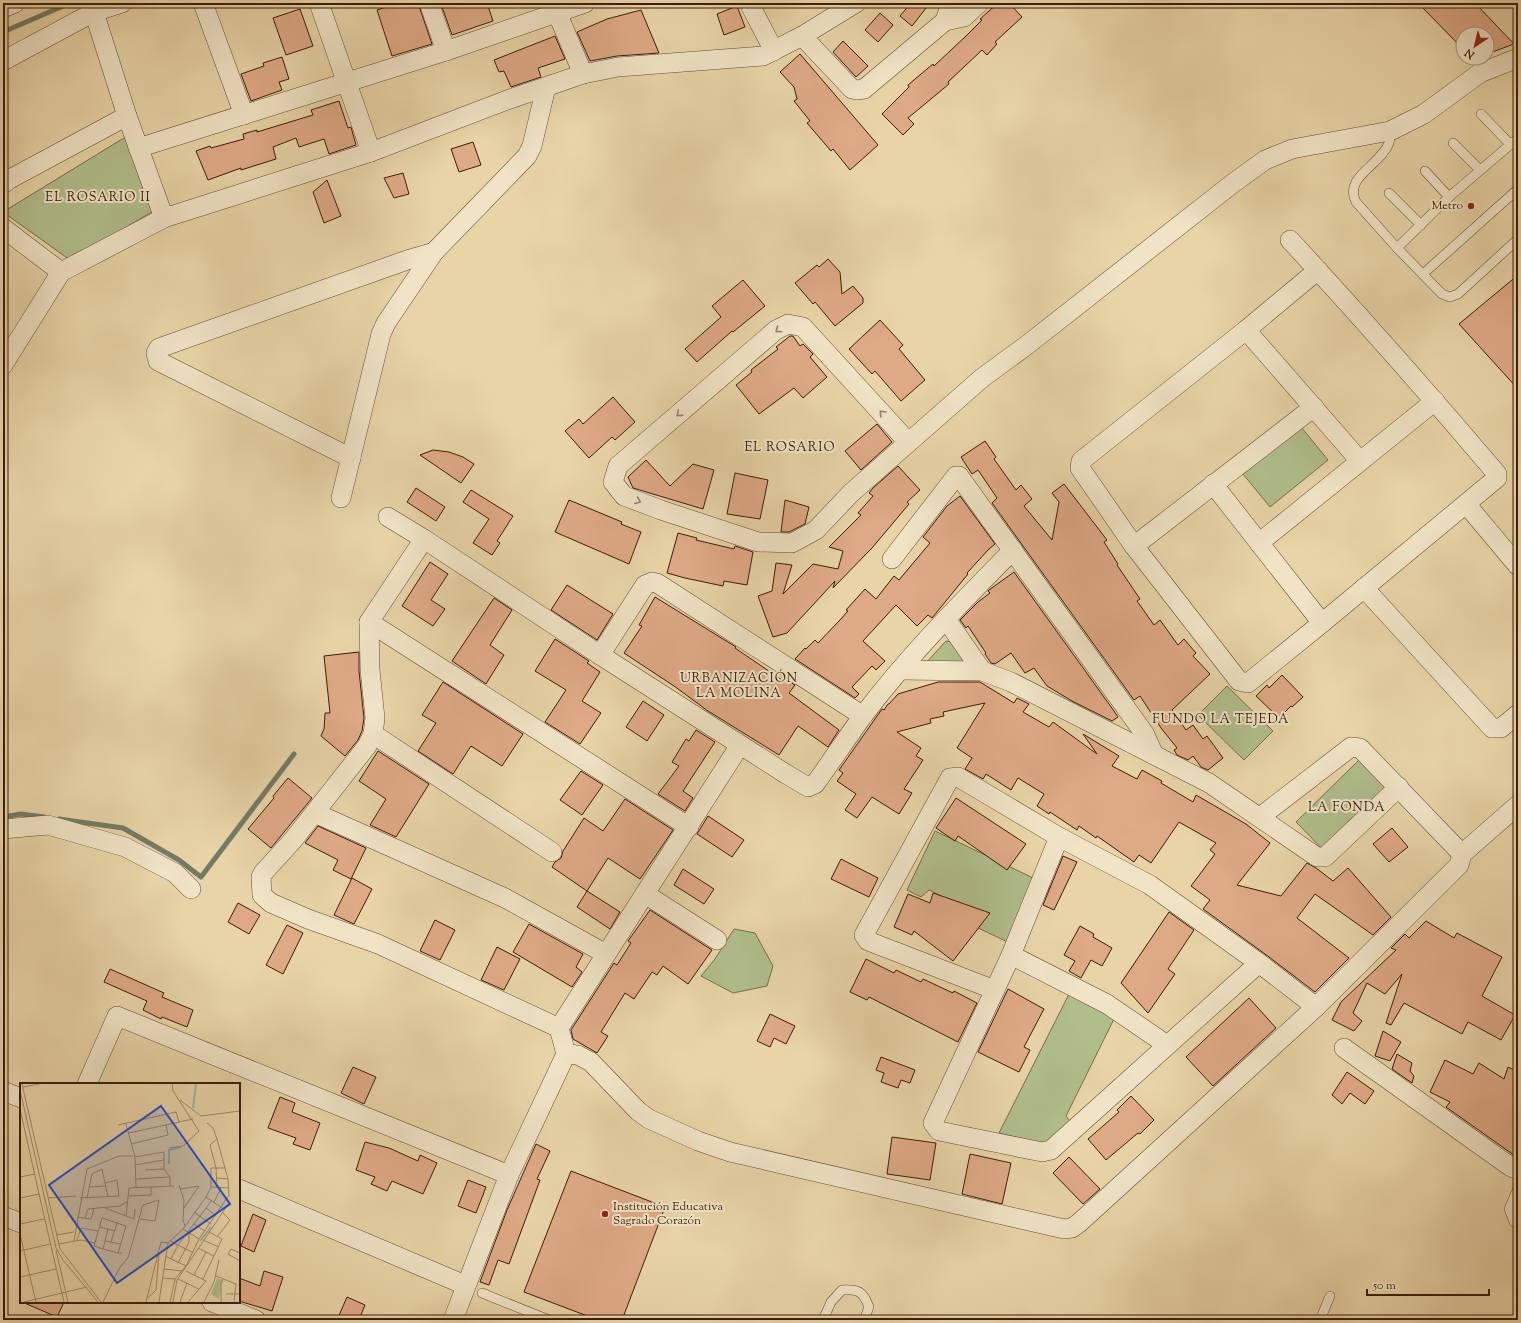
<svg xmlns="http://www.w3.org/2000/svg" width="1521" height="1323" font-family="'Sorts Mill Goudy',serif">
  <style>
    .green { fill: #b0be8c; stroke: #766e4c }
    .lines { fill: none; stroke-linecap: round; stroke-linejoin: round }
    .stream { stroke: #737b67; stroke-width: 5 }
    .building { fill: #dea985; stroke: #3b1d0c }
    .service-casing { stroke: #664b33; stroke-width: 10 }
    .minor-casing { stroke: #664b33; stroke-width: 20 }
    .service { stroke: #f0e3c6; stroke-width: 9 }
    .minor { stroke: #f0e3c6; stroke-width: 19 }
    .oneway { stroke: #968069 }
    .poi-dot { fill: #8f2418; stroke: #f0e3c6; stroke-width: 1.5 }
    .labels { text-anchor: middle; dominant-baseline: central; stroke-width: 4; stroke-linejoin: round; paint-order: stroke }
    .poi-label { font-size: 12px; fill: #3b1d0c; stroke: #f0e3c6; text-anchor: end }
    .neighbourhood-label { font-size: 13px; letter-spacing: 1px; fill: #3b1d0c; stroke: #f0e3c6 }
    .inset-river { fill: none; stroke: #98b9a3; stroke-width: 2 }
    .inset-road { fill: none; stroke: #a38b69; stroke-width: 1 }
    .view { fill: #1d4ed8; fill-opacity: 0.15; stroke: #1d4ed8; stroke-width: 2 }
    .inset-edge { fill: none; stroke: #3b1d0c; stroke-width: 2 }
  </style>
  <rect width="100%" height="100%" fill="#e8d4a7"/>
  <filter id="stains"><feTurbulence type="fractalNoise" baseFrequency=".005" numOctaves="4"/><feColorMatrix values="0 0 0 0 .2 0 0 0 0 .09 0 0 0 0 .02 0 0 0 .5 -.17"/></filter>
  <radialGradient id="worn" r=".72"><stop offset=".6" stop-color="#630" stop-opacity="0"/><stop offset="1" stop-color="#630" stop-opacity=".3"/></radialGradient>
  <g class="green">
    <polygon points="132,133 157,209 70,260 3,212"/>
    <polygon points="1301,427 1328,460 1270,507 1243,474"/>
    <polygon points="946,641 954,642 972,663 924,665"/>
    <polygon points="1227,686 1273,731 1244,760 1198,715"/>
    <polygon points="1362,757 1399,795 1333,860 1296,822"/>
    <polygon points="935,831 1050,886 1020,948 974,926 979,915 929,890 921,897 907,890"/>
    <polygon points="734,929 755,933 773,966 767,986 733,993 701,976 715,959"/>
    <polygon points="1069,994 1115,1017 1066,1116 1073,1125 1048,1145 999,1133"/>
  </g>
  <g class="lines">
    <g class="stream">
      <polyline points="3,32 70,3"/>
      <polyline points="3,817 21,814 44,817"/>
      <polyline points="59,819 123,828 179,860 201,877 294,754"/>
    </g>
  </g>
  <g class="building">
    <polygon points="398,3 418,3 432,44 392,56 377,10"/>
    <polygon points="453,3 487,3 493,21 452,35 442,7"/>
    <polygon points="911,3 930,3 912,26 900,16"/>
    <polygon points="998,3 1009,3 1022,17 995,42 997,44 987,55 982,50 948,82 949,84 908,118 914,124 903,135 882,114 909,87 908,85 933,64 934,66 966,36 982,20 980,19"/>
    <polygon points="1418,3 1475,3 1514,44 1487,54 1487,34 1463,34 1463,49"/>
    <polygon points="737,6 745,27 724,35 717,14"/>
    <polygon points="300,9 313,46 286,55 273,18"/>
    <polygon points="641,10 659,53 617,56 590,61 577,32 607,19"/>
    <polygon points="880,13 893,25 878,42 865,30"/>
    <polygon points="555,36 565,59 538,68 541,77 511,87 504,71 499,72 494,60"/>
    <polygon points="843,41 868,66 856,77 833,52"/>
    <polygon points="800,54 878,145 850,170 833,149 831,151 807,123 810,121 794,101 797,99 794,87 780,72"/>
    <polygon points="282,57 289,79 279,82 282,90 251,101 241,74 264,66 263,63"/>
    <polygon points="339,101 348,128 351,127 356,145 329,154 324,139 299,147 296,138 273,147 276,159 241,170 241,168 208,180 196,151 210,146 211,148 244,139 243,134 257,130 257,132 313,115 311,110"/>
    <polygon points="473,142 481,165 459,172 451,149"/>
    <polygon points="403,173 409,194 394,198 384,178"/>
    <polygon points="327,180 341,216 324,223 313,192"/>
    <polygon points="828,259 840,272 842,294 853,286 863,298 863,303 835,326 815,302 813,304 795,283 817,265 819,267"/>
    <polygon points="1518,275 1518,389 1459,324"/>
    <polygon points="743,280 765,306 733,332 732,331 697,362 685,349 721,317 712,306"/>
    <polygon points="880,320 903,345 899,349 925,380 901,401 875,371 872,374 849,349"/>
    <polygon points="790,336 793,336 800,346 803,344 813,354 810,357 827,377 803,398 794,388 759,414 736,385 752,372 751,370 778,349 776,347"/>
    <polygon points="613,397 635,422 615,440 612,437 589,458 565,431 579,419 583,424"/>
    <polygon points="877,424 892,442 861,470 845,451"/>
    <polygon points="985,441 996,457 994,459 1016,490 1021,485 1032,499 1024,506 1052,540 1059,502 1052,493 1064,484 1107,540 1104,542 1118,564 1117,565 1140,599 1137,601 1154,625 1160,620 1178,645 1184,639 1196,653 1193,656 1210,674 1172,710 1186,730 1193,725 1203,739 1207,736 1223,758 1208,770 1201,767 1193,756 1188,760 1177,755 1174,750 1177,748 1161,728 1140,696 1134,700 992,503 997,498 978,470 972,474 961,457"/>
    <polygon points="433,450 449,452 463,457 474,464 461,483 420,455"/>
    <polygon points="646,460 670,486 693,464 714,470 703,509 633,488 628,477"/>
    <polygon points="898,466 920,490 907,502 909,504 872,548 833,588 835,581 787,633 773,637 758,596 772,591 776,563 792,565 783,594 813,564 838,569 843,551 829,547 861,515 858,513 873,496 869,493 873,488"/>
    <polygon points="735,473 768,480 760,519 727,514"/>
    <polygon points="416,488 445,507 436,521 407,502"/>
    <polygon points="471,490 513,516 497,541 500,543 492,555 473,543 489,519 463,502"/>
    <polygon points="960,496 995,544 988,550 967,573 968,574 932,618 928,615 917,626 896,605 863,641 885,661 876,670 872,666 852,687 859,694 855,698 795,659 805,648 806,649 815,640 818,643 839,621 848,611 846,610 865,589 876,599 894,576 899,580 930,543 923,537 947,506"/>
    <polygon points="569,500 622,522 621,524 641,532 629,564 555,532"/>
    <polygon points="785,500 809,507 805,524 789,532 781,532"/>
    <polygon points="678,533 697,538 696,540 734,549 735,546 753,552 747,585 724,581 723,586 685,578 667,573"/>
    <polygon points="430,562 448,574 431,600 445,609 433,626 402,606"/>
    <polygon points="1014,572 1114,711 1118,717 1112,721 1072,701 1047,686 1034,668 1025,673 1011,653 995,664 991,663 985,654 986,653 968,626 966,628 960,620 978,602 990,593 988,591 989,590"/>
    <polygon points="567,585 613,614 597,640 551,610"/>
    <polygon points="655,597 736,647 735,648 782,680 783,678 795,685 789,693 839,730 828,747 798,726 779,755 708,711 674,686 624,653 642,626 639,625"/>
    <polygon points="494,598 512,610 490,645 504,655 486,684 452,661"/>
    <polygon points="555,639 589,661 587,663 600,672 582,701 601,713 580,744 545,722 566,690 535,671"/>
    <polygon points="359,652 359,671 364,718 362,731 358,740 345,756 321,736 324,729 325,713 330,713 324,656"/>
    <polygon points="1282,675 1303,697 1292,707 1291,706 1279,718 1256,696 1267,685 1269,688"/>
    <polygon points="443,682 523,734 502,766 471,746 453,774 418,751 436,723 422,715"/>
    <polygon points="938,682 980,682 1014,703 1017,698 1029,704 1023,712 1049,727 1053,722 1097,754 1083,734 1119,756 1112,766 1137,779 1142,770 1162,781 1161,783 1193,802 1196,795 1246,824 1270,843 1237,885 1281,896 1307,863 1316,868 1333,881 1348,868 1391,917 1373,935 1315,894 1297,918 1349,958 1315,992 1265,954 1203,909 1210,900 1191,886 1215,854 1210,850 1216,843 1179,822 1151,863 1139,855 1134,862 1097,836 1096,838 1079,826 1077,830 1050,812 1049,814 1037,806 1044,794 1018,778 1011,790 986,774 983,779 965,769 972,758 957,748 985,703 943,712 944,716 930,719 931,723 897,732 921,748 916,756 923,760 904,789 912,793 899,814 872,797 857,818 845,810 856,794 837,781 843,773 839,770 882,709 884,710 888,704 889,704 898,694"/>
    <polygon points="643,701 664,715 647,741 626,727"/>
    <polygon points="696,730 715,742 683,791 693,798 685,811 658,794 679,766 672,762 686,739 689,741"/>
    <polygon points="378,751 429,784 396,837 370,825 386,799 359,781"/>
    <polygon points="581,771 603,785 582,815 560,800"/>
    <polygon points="288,778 312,798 271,848 248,829 274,798 273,796"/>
    <polygon points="956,798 1026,844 1007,870 958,836 955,841 936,828"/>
    <polygon points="625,799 673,830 640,879 608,858 587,891 552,867 555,862 561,858 563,851 584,818 603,831"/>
    <polygon points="708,816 744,840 732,857 697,834"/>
    <polygon points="318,826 366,848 351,879 333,870 338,860 305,843"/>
    <polygon points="1392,828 1408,847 1389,862 1373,844"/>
    <polygon points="1063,856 1077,862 1054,910 1043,905"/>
    <polygon points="841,859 878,878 869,897 831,879"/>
    <polygon points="683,869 714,889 704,904 674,885"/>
    <polygon points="352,878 372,889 354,924 334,915"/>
    <polygon points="587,891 620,912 610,929 577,907"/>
    <polygon points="933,893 990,913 953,961 914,931 912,935 894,927 908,894 930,903"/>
    <polygon points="238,903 260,915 249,934 228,922"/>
    <polygon points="650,910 712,950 688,984 663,966 657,975 652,972 634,999 625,993 601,1032 608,1036 597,1053 573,1039 571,1030 614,963 617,965 631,943 628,941"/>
    <polygon points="1169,912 1194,930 1168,969 1175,974 1148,1013 1121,983"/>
    <polygon points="435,920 455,930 440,960 420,951"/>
    <polygon points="1426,921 1454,938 1457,933 1502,957 1482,996 1515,1015 1501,1040 1468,1022 1462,1034 1404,1003 1391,1025 1386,1023 1402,974 1385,994 1367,983 1353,1013 1362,1021 1354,1031 1332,1020 1341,1002 1396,950 1391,948 1405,934 1409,938"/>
    <polygon points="529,924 583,954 576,967 582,972 572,987 513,952"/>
    <polygon points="287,925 303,933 283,974 266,965"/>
    <polygon points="1080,926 1094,934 1093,937 1112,948 1102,966 1091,960 1081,978 1069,971 1075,961 1064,955"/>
    <polygon points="497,947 520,959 504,990 481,980"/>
    <polygon points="866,959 894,973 896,970 921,982 923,979 953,993 954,991 977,1003 958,1042 869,997 867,1000 850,992"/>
    <polygon points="110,969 164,993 162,997 193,1010 187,1027 162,1017 161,1019 143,1010 147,1001 104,982"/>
    <polygon points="1008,989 1044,1009 1024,1047 1030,1050 1019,1072 978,1052"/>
    <polygon points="1249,998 1276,1028 1213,1086 1186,1057"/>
    <polygon points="770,1014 795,1026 786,1044 774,1038 770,1047 757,1041"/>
    <polygon points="1383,1031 1401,1042 1390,1061 1375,1056"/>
    <polygon points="1397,1054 1412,1063 1410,1071 1414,1076 1412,1083 1392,1069"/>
    <polygon points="881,1057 915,1070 910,1083 901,1080 898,1088 881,1082 884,1073 876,1070"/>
    <polygon points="1445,1060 1473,1074 1479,1063 1504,1079 1508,1067 1518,1072 1518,1158 1446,1107 1450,1102 1430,1092"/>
    <polygon points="353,1067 376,1077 364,1104 341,1093"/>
    <polygon points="1347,1072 1374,1091 1365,1104 1350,1093 1342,1104 1332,1095"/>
    <polygon points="1131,1096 1154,1120 1140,1134 1138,1133 1106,1160 1088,1139 1119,1112 1117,1110"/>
    <polygon points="280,1097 295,1103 292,1112 320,1123 310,1150 293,1144 296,1138 268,1128"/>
    <polygon points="892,1137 936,1143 930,1180 887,1174"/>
    <polygon points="365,1142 389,1148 418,1161 420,1155 437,1163 423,1194 392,1181 387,1191 371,1184 375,1177 356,1170"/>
    <polygon points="536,1144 550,1151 537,1179 540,1180 509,1264 498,1260 489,1285 480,1282 507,1210"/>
    <polygon points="970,1154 1011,1163 1002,1204 962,1194"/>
    <polygon points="1069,1157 1100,1189 1083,1204 1053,1173"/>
    <polygon points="571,1171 665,1207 622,1320 598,1320 524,1292"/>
    <polygon points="468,1180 486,1187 476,1213 458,1206"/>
    <polygon points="253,1214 266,1220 254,1252 241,1246"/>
    <polygon points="264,1271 283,1277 272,1311 239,1301 239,1278 260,1286"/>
    <polygon points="347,1297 365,1305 359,1320 337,1320"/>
    <polygon points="22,1302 64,1302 57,1317"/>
  </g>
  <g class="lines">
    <g class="service-casing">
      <g id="service">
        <polyline points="1481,114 1510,144"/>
        <path d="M 1390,131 C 1390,135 1390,139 1389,143 C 1381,165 1343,177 1356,202 L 1397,248 L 1442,294 L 1450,297 L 1458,294 L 1518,239"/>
        <polyline points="1453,143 1480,170"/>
        <polyline points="1425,171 1449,197"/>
        <polyline points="1389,193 1421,225"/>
        <polyline points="1397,248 1449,197 1518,138"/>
        <polyline points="1423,274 1518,189"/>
        <polyline points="1518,1188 1509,1209 1514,1222 1518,1224"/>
        <polyline points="482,1293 549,1320"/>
        <path d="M 823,1320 L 831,1302 L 842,1290 C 858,1289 863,1291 869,1307 L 864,1320"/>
        <polyline points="1320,1320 1330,1296"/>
      </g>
    </g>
    <g class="minor-casing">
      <g id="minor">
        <polyline points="203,3 244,115"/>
        <polyline points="319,3 371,152"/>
        <polyline points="429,3 446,51"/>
        <polyline points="553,3 583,74"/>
        <polyline points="749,3 774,51"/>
        <polyline points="3,8 15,3"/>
        <polyline points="94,12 127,116 164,218"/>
        <polyline points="945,21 951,3"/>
        <polyline points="802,36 852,89 857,90 864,89 945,21 964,17 979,3"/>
        <polyline points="3,61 94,12 122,3"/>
        <polyline points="138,148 446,51 585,3"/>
        <polyline points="3,184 8,180 127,116"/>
        <polyline points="3,228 61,272"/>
        <path d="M 1290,240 C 1361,317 1430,395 1497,474 L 1497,478 L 1322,623 L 1248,683 L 1239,681 L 1134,546 L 1080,468 L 1081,461 L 1246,330 L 1318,270"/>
        <polyline points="1246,330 1360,461"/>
        <polyline points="3,365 61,272 164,218 371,152 507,100 583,74 618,67 763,56 802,36 856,3"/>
        <polyline points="908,442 803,327 788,324 776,330 618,466 613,482 624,496 661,510 758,542 792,543 816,530 851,493 982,378 1027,345 1232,184 1265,160 1292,149 1390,131 1424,114 1480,73 1518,58"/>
        <polyline points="351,458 158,361 156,353 159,348 410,259 434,252"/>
        <polyline points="1213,484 1322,623"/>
        <polyline points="341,498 381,334 386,323 434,252 527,156 532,146 546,87"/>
        <polyline points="1466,504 1518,566"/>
        <polyline points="388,517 424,539 600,655"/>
        <polyline points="424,539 369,622 370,670 375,718 373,734 367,746 293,840 263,873 261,877 262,895 271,903 308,919 378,944 559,1028"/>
        <polyline points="1259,543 1435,401"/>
        <polyline points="1134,546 1314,407"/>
        <polyline points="892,559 956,476 959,476 1144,733 1154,755"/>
        <polyline points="1364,588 1492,728 1501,728 1518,714"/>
        <polyline points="946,619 982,671"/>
        <polyline points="369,622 689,827"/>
        <polyline points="900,670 982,671 1011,682 1209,783 1317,857 1325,857 1399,787"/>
        <path d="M 863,716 L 657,583 L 652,582 L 645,585 L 600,655 L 786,774 L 808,787 L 815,784 C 831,762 846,739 862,717 C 907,657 961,603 1013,550"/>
        <polyline points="373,734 552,852"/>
        <polyline points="315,813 505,898 606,954"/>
        <polyline points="1260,817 1351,747 1360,748 1462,854"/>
        <polyline points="3,829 48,825 125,847 175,873 191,889"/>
        <polyline points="1059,837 1011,955 933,1123 939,1131 1042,1152 1051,1150 1259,963"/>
        <polyline points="645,894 717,940"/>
        <polyline points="1011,955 1107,1004 1167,1045"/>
        <polyline points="995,990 868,941 864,935 950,778 958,777 1059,837 1150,885 1259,963 1316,1007"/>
        <polyline points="1344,1048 1511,1167 1518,1170"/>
        <polyline points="566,1054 578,1055 591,1062 638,1111 649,1119 698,1141 730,1152 1064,1229 1072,1228 1079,1223 1316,1007 1459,865 1462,854 1518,805"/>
        <polyline points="87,1084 117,1016 509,1175"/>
        <polyline points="3,1091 21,1098"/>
        <polyline points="239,1189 465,1285"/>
        <polyline points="3,1216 21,1223"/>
        <polyline points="212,1302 256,1320"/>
        <polyline points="453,1320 509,1175 566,1054 559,1028 740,745"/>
      </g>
    </g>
    <use href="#service" class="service"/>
    <use href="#minor" class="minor"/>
  </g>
  <defs><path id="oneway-chevron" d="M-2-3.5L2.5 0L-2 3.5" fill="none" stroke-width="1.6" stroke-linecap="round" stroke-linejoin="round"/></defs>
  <g class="oneway">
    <use href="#oneway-chevron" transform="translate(778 330) rotate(146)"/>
    <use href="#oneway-chevron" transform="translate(882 413) rotate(-133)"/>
    <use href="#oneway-chevron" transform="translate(679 414) rotate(139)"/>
    <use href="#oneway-chevron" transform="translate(638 501) rotate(22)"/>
  </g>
  <g class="poi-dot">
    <circle cx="1471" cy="206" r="4"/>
    <circle cx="605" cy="1214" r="4"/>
  </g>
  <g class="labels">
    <g class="poi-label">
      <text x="1463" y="206">Metro</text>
      <text x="613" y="1207" text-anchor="start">Institución Educativa<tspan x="613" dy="14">Sagrado Corazón</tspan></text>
    </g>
    <g class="neighbourhood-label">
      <text x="98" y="198">EL ROSARIO II</text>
      <text x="790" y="448">EL ROSARIO</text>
      <text x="739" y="679">URBANIZACIÓN<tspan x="739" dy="15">LA MOLINA</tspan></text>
      <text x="1221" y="720">FUNDO LA TEJEDA</text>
      <text x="1347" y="808">LA FONDA</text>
    </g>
  </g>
  <g transform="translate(20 1083)">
    <rect width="220" height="220" fill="#e8d4a7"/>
    <path d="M 197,195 L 202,197 L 199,216 L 191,211 Z" fill="#b0be8c"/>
    <path class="inset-river" d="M 173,25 L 176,1M 149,81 L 149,67 L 161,64M 180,158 L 191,144"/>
    <path class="inset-road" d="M 2,1 L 40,166 L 81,219M 3,4 L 19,1M 0,7 L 36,165 L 43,177 L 78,219M 160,17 L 181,33 L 220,28M 0,26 L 19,111M 106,41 L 115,74 L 116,104M 98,42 L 156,29 L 159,39M 109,50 L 173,36M 111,61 L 148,52 L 146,42M 149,65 L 163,63 L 179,48 L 153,8 L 152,1M 115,74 L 144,69 L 144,86 L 150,94 L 150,103M 115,82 L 144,77M 125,87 L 144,86M 0,94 L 15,91M 196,95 L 208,96M 116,96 L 150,94M 159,102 L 164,117 L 163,137 L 165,143M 69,104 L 85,103M 131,104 L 154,103M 191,104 L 209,105M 197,104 L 196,85 L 190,62 L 197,56M 160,106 L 179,103M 19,111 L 44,219M 186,114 L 202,125M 0,115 L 20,111M 28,115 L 56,113M 60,115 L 99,113 L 97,97 L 85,100M 67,115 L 72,91 L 82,86 L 88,114M 194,119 L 201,105M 85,125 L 114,136 L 115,126M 164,125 L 179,103M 186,125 L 196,133M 174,129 L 191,141M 106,133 L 109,105 L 131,104 L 131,112 L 109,113M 57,134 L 71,136 L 74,126M 65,135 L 68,126 L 100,123 L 108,118M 0,141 L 24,136M 174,141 L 185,148M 80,144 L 95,148M 163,146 L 179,156M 0,151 L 16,219M 36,152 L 54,149M 198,153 L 210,137 L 203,130M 57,157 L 61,145 L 78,148M 183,157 L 199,164M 54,158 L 67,86 L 99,73 L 113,73M 85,158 L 100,161M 150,158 L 172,169M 91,159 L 97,140M 39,161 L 61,157 L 75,160M 178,165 L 194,173M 83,166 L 88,146M 36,167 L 48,219M 0,168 L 30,161M 98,170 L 106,143 L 82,135 L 74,163 L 83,166 L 98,170 L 102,170M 220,170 L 211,166 L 208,171 L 220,178M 145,173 L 166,183M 151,176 L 158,162 L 192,117M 158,180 L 169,159 L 169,150M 144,186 L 162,188M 166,188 L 186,198 L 168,219M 174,192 L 186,169M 196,193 L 216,201 L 214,219M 0,194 L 36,186M 143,195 L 155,196M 158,196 L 179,206M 183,196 L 202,156 L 189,149M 206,211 L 220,211M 128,215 L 136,207 L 139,170M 4,219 L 67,204M 83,219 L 100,184 L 108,175 L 123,122 L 139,117 L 135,138 L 120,136M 126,219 L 141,159 L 148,160M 139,219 L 148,160 L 163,146 L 186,114 L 191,104 L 191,85 L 205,85M 150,219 L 155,196 L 166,183 L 179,156 L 209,112 L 208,96 L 197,56 L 193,45 L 187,40M 153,219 L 157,197 L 209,120M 160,219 L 167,200M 184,219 L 194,199 L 199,177M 201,219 L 201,201 L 203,196"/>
    <path class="view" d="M 141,23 L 210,121 L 97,200 L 29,102 Z"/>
    <rect width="220" height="220" class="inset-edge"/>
  </g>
  <rect width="1521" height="1323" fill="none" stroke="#e8d4a7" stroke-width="16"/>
  <rect x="4" y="4" width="1513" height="1315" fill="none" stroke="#3b1d0c" stroke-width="2"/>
  <rect x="8" y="8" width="1505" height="1307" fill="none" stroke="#3b1d0c"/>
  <g transform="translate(1475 46) rotate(215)"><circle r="19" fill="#f0e3c6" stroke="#a8947c"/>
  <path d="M0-3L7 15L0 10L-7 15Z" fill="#8f2418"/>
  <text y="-6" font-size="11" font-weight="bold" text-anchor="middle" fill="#3b1d0c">N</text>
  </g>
  <path d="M1367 1289v6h122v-6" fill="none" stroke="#3b1d0c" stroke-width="2"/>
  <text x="1373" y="1289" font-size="12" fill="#3b1d0c" stroke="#f0e3c6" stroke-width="3" paint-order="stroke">50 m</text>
  <rect width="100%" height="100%" filter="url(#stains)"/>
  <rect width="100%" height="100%" fill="url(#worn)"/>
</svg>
